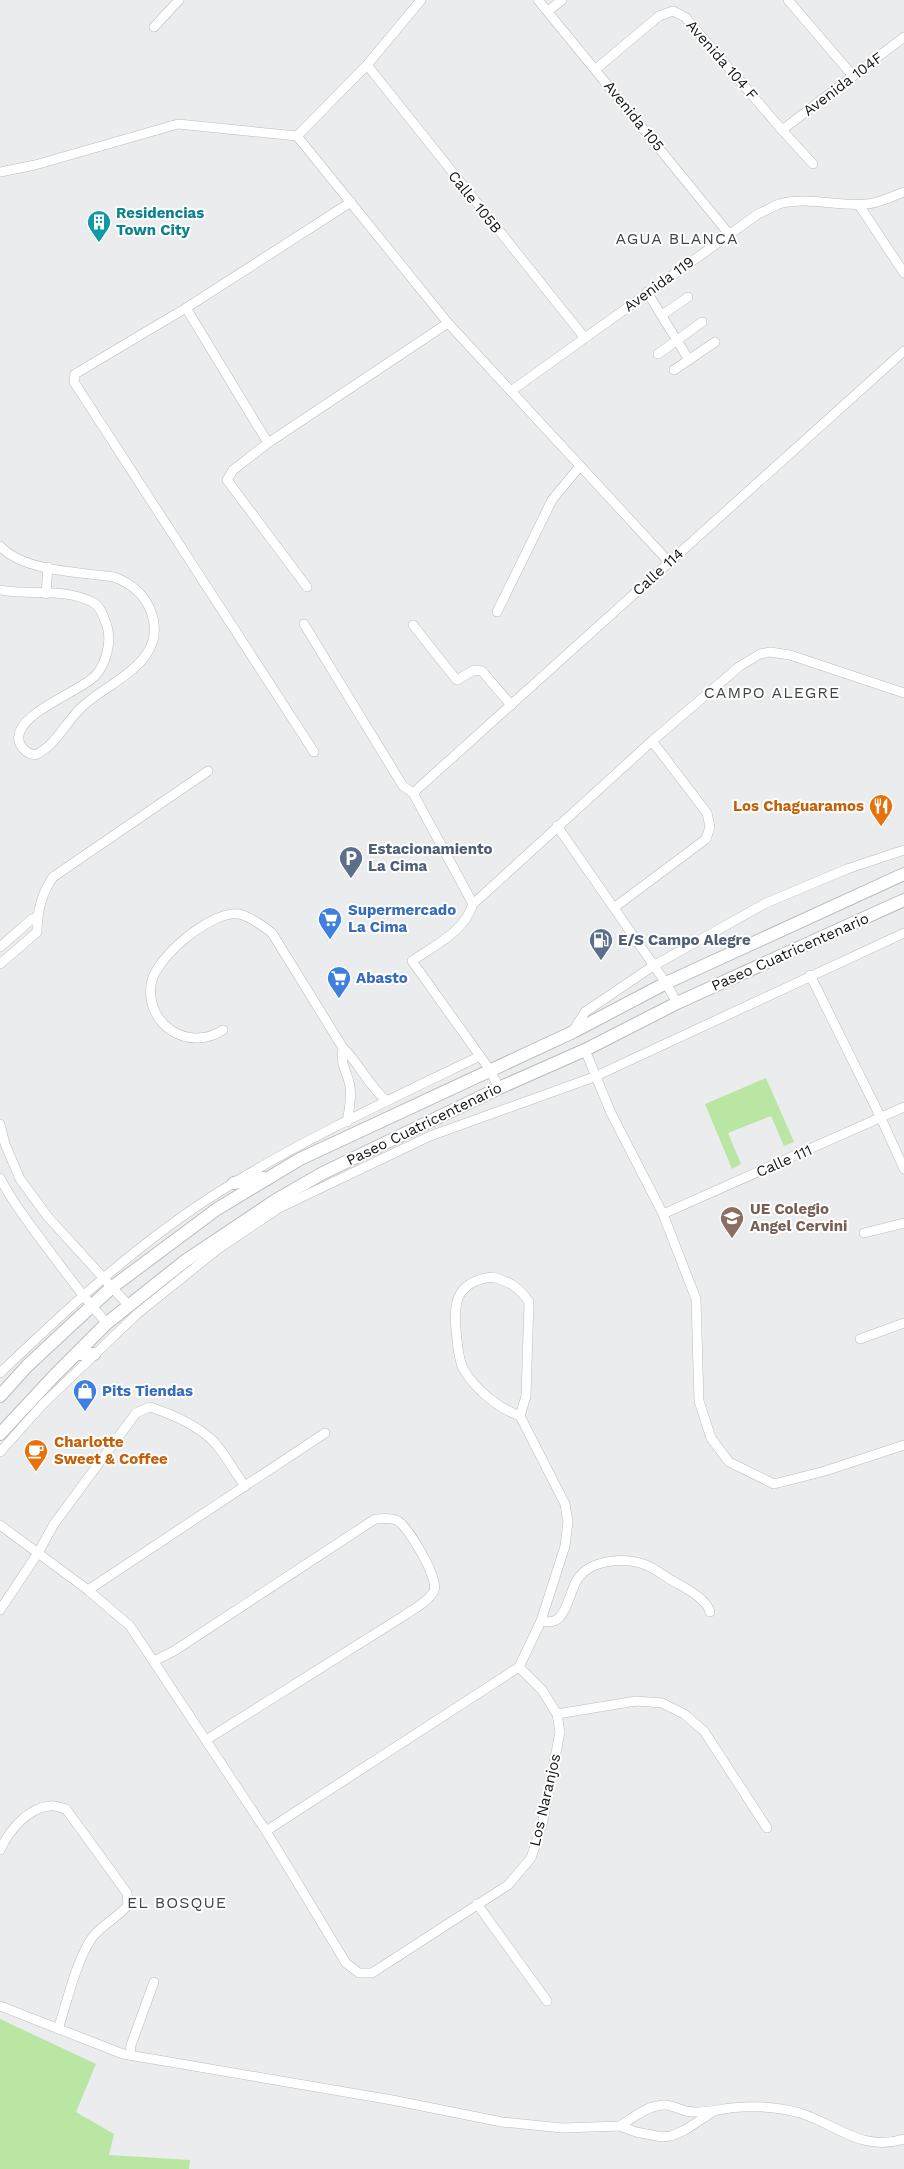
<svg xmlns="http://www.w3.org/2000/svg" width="904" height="2169" font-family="'Work Sans',sans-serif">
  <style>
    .green { fill: #b9e6a2 }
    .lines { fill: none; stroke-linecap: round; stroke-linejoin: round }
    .street-casing { stroke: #babcbd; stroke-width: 10 }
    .secondary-casing { stroke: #babcbd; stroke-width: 14 }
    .street { stroke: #fff; stroke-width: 9 }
    .secondary { stroke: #fff; stroke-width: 12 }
    .labels { text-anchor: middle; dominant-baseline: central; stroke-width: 4; stroke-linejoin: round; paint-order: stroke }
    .street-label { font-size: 15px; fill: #161617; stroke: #fff }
    .culture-label { font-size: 15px; font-weight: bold; fill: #0d838f; stroke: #fff; text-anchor: start }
    .food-label { font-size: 15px; font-weight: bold; fill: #c56008; stroke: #fff; text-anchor: end }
    .service-label { font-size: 15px; font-weight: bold; fill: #4e5e75; stroke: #fff; text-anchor: start }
    .shop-label { font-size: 15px; font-weight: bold; fill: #366cbe; stroke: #fff; text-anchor: start }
    .education-label { font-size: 15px; font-weight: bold; fill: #785e54; stroke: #fff; text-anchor: start }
    .neighbourhood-label { font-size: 16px; letter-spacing: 1px; fill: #444546; stroke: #fff }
  </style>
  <rect width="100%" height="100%" fill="#ebeced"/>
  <g class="green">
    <polygon points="766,1078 794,1142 784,1146 771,1116 728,1133 741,1164 732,1169 705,1104"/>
    <polygon points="0,2019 96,2064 76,2112 114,2134 109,2155 190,2160 189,2169 0,2169"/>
  </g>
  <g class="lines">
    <g class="street-casing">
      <g id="street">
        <polyline points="538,0 729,234"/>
        <polyline points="788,0 853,76"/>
        <polyline points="548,11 562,0"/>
        <polyline points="154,27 179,0"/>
        <polyline points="367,65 584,337"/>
        <polyline points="596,69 659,16 673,11 685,17 782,130 813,164"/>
        <polyline points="782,130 904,37"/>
        <polyline points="297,136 448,323 669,562"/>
        <polyline points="0,172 35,165 178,124 297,136 367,65 421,0"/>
        <polyline points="859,205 904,273"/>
        <polyline points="647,292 689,360"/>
        <polyline points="186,308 268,443 448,323"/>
        <polyline points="662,315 688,297"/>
        <polyline points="658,354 702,322"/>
        <polyline points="674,370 715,342"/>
        <path d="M 511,391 L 758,214 C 765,211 772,207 779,204 C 808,196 838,207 867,204 C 880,203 893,196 904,192"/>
        <polyline points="268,443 233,470 227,480 307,587"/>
        <path d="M 0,546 C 24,572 80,572 114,577 C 130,583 143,593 150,609 C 171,660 113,679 83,706 C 65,722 57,745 35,755 C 28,754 23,750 20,744 C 8,716 80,692 95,676 C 106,664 112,642 107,626 C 104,618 101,607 94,603 C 65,587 31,596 0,590"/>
        <polyline points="46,594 48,567"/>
        <polyline points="497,612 552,500 580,466"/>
        <polyline points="304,624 398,778 403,786 413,793 473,904 652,741 740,666 760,654 770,652 790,655 904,693"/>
        <polyline points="413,625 455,678 457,680 474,670 482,671 511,705"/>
        <polyline points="314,752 74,382 75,374 186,308 351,202"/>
        <polyline points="413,793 904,351"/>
        <polyline points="557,826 666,983 677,1003"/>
        <path d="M 473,904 C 464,932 435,945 412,961 L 490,1070 L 499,1088"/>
        <polyline points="615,907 706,839 710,827 707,813 652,741"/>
        <polyline points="0,947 32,919 37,917"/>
        <path d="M 0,964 L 37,932 C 37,912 42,893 53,877 L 208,771"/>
        <polyline points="810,975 881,1118 904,1169"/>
        <path d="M 223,1030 C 189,1052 146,1026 151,985 C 153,959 213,909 239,914 C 251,917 263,926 272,933 L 343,1048 C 360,1064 369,1087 387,1101"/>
        <polyline points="573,1031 585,1012 653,966 766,903 847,869 904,850"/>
        <path d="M 343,1048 C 340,1067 347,1070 350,1086 C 352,1098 349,1111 347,1122"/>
        <polyline points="585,1050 611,1113 663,1214 696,1299 699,1401 711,1438 729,1462 774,1484 825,1471 904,1445"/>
        <polyline points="0,1124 5,1144 20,1179 48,1217 129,1306"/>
        <path d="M 0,1178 C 12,1202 29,1223 45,1245 C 65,1271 84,1299 107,1323"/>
        <polyline points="663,1214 904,1107"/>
        <polyline points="864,1233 904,1223"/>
        <path d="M 492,1277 C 509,1281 519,1287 529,1302 L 526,1396 L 520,1416 C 498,1408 476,1390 464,1370 C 459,1362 458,1349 457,1340 C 453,1306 453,1282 492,1277 Z"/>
        <polyline points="860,1339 904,1323"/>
        <path d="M 0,1373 C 69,1307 140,1241 222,1190 C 304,1139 393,1098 480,1056"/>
        <polyline points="0,1452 42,1405 137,1314 218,1249 279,1208 430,1136 594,1077 904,933"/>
        <polyline points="0,1525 88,1590 130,1626 266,1831 346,1963 359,1973 372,1973 508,1885 531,1858 542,1825 560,1732 557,1714 542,1690 519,1667"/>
        <polyline points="88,1590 325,1433"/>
        <path d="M 0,1610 L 38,1553 L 54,1524 L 136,1413 L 150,1407 C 171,1414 197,1425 213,1441 C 225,1453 234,1472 245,1486"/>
        <path d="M 541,1621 C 547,1622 553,1623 559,1618 C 568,1609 570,1592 577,1580 C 590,1559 625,1557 646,1565 C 656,1569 664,1576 673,1581 C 685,1588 706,1598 710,1612"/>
        <path d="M 154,1661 L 174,1651 L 375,1519 C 382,1519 391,1517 398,1521 C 409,1528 439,1578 434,1591 C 429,1601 414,1609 405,1615 L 206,1740"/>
        <polyline points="557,1714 636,1701 662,1703 684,1714 704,1731 767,1828"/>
        <polyline points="266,1831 519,1667 541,1621 565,1546 568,1522 565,1504 520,1416"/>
        <path d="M 0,1850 C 9,1831 27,1808 50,1806 C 55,1805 61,1808 66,1809 L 127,1893 L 128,1905 C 119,1916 106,1923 96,1933 C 78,1952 67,2003 58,2029"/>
        <polyline points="477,1904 547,2001"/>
        <polyline points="0,2006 123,2054 392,2100 502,2122 562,2128 620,2126 636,2132 662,2137 671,2136 685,2130 714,2111"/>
        <polyline points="130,2055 131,2045 154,1982"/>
        <path d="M 620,2126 C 631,2119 644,2108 657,2106 C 669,2103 675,2108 686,2111 C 705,2115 724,2107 743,2107 C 761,2106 782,2108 800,2113 C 838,2125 861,2152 904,2139"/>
      </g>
    </g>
    <g class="secondary-casing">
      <g id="secondary">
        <polyline points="234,1183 263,1178"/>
        <polyline points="77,1354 94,1354"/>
        <polyline points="0,1396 27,1366 111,1288 217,1209 300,1159 573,1032 666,983 904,874"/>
        <polyline points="0,1434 54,1376 107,1323 185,1261 276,1200 323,1173 499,1088 585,1050 677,1003 904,900"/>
      </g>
    </g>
    <use href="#street" class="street"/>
    <use href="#secondary" class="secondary"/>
  </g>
  <defs>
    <g id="building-pin" transform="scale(1.25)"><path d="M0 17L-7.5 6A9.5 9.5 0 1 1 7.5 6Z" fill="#0f9aa8" stroke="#fff"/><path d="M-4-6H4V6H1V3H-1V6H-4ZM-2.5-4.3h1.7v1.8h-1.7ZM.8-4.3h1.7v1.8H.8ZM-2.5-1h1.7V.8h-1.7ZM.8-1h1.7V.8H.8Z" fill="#fff"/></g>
    <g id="restaurant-pin" transform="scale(1.25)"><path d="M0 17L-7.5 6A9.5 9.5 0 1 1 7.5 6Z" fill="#e8710a" stroke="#fff"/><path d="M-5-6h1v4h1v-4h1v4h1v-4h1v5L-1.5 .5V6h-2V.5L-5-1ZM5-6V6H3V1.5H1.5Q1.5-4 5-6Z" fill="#fff"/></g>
    <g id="parking-pin" transform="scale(1.25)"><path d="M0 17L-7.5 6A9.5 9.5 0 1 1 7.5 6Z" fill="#5c6f8a" stroke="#fff"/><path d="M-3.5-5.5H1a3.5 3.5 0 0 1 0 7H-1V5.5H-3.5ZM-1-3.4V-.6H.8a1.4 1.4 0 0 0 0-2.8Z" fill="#fff"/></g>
    <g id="supermarket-pin" transform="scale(1.25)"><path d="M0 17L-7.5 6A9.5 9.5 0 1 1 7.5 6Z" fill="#3f7fe0" stroke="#fff"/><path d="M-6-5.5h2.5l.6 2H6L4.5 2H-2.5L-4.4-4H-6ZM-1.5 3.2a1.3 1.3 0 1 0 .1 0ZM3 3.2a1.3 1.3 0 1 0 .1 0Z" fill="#fff"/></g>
    <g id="fuel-pin" transform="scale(1.25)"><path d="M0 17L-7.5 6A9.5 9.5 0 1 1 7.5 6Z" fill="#5c6f8a" stroke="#fff"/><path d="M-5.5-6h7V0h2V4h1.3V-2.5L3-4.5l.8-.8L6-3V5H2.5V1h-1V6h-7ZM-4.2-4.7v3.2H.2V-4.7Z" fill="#fff"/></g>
    <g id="school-pin" transform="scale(1.25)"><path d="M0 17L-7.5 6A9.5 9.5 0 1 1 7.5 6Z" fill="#8d6e63" stroke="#fff"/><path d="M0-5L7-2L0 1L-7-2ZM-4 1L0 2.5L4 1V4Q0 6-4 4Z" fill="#fff"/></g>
    <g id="shop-pin" transform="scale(1.25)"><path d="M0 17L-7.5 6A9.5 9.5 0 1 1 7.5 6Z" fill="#3f7fe0" stroke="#fff"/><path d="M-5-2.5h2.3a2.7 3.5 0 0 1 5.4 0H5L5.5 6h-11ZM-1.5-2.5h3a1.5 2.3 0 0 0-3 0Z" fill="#fff"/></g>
    <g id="cafe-pin" transform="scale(1.25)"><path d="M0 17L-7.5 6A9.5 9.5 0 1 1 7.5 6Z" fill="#e8710a" stroke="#fff"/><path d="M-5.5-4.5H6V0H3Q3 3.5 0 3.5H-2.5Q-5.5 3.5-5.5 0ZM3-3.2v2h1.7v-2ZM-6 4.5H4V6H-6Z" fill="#fff"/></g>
  </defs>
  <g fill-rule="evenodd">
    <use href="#building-pin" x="99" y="222"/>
    <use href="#restaurant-pin" x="881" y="806"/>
    <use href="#parking-pin" x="351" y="858"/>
    <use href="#supermarket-pin" x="330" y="919"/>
    <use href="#fuel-pin" x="601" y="940"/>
    <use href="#supermarket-pin" x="339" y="978"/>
    <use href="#school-pin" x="732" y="1218"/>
    <use href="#shop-pin" x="85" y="1391"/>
    <use href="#cafe-pin" x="36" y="1451"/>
  </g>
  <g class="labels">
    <g class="street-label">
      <text transform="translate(722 60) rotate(49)">Avenida 104 F</text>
      <text transform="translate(843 84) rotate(-37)">Avenida 104F</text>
      <text transform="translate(634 116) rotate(51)">Avenida 105</text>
      <text transform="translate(475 202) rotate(51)">Calle 105B</text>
      <text transform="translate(659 284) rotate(-36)">Avenida 119</text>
      <text transform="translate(658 572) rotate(-42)">Calle 114</text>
      <text transform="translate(790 952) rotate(-24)">Paseo Cuatricentenario</text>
      <text transform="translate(424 1124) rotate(-26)">Paseo Cuatricentenario</text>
      <text transform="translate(784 1161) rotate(-24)">Calle 111</text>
      <text transform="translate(545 1800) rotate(-77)">Los Naranjos</text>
    </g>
    <g class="culture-label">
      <text x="116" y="213">Residencias<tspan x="116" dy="17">Town City</tspan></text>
    </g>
    <g class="food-label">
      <text x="864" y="806">Los Chaguaramos</text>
      <text x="54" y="1442" text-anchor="start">Charlotte<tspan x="54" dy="17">Sweet &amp; Coffee</tspan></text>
    </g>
    <g class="service-label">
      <text x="368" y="849">Estacionamiento<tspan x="368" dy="17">La Cima</tspan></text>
      <text x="618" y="940">E/S Campo Alegre</text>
    </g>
    <g class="shop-label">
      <text x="348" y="910">Supermercado<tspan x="348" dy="17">La Cima</tspan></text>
      <text x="356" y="978">Abasto</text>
      <text x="102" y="1391">Pits Tiendas</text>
    </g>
    <g class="education-label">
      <text x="750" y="1209">UE Colegio<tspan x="750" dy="17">Angel Cervini</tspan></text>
    </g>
    <g class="neighbourhood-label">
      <text x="677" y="238">AGUA BLANCA</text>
      <text x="772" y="692">CAMPO ALEGRE</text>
      <text x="177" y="1902">EL BOSQUE</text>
    </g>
  </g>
</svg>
